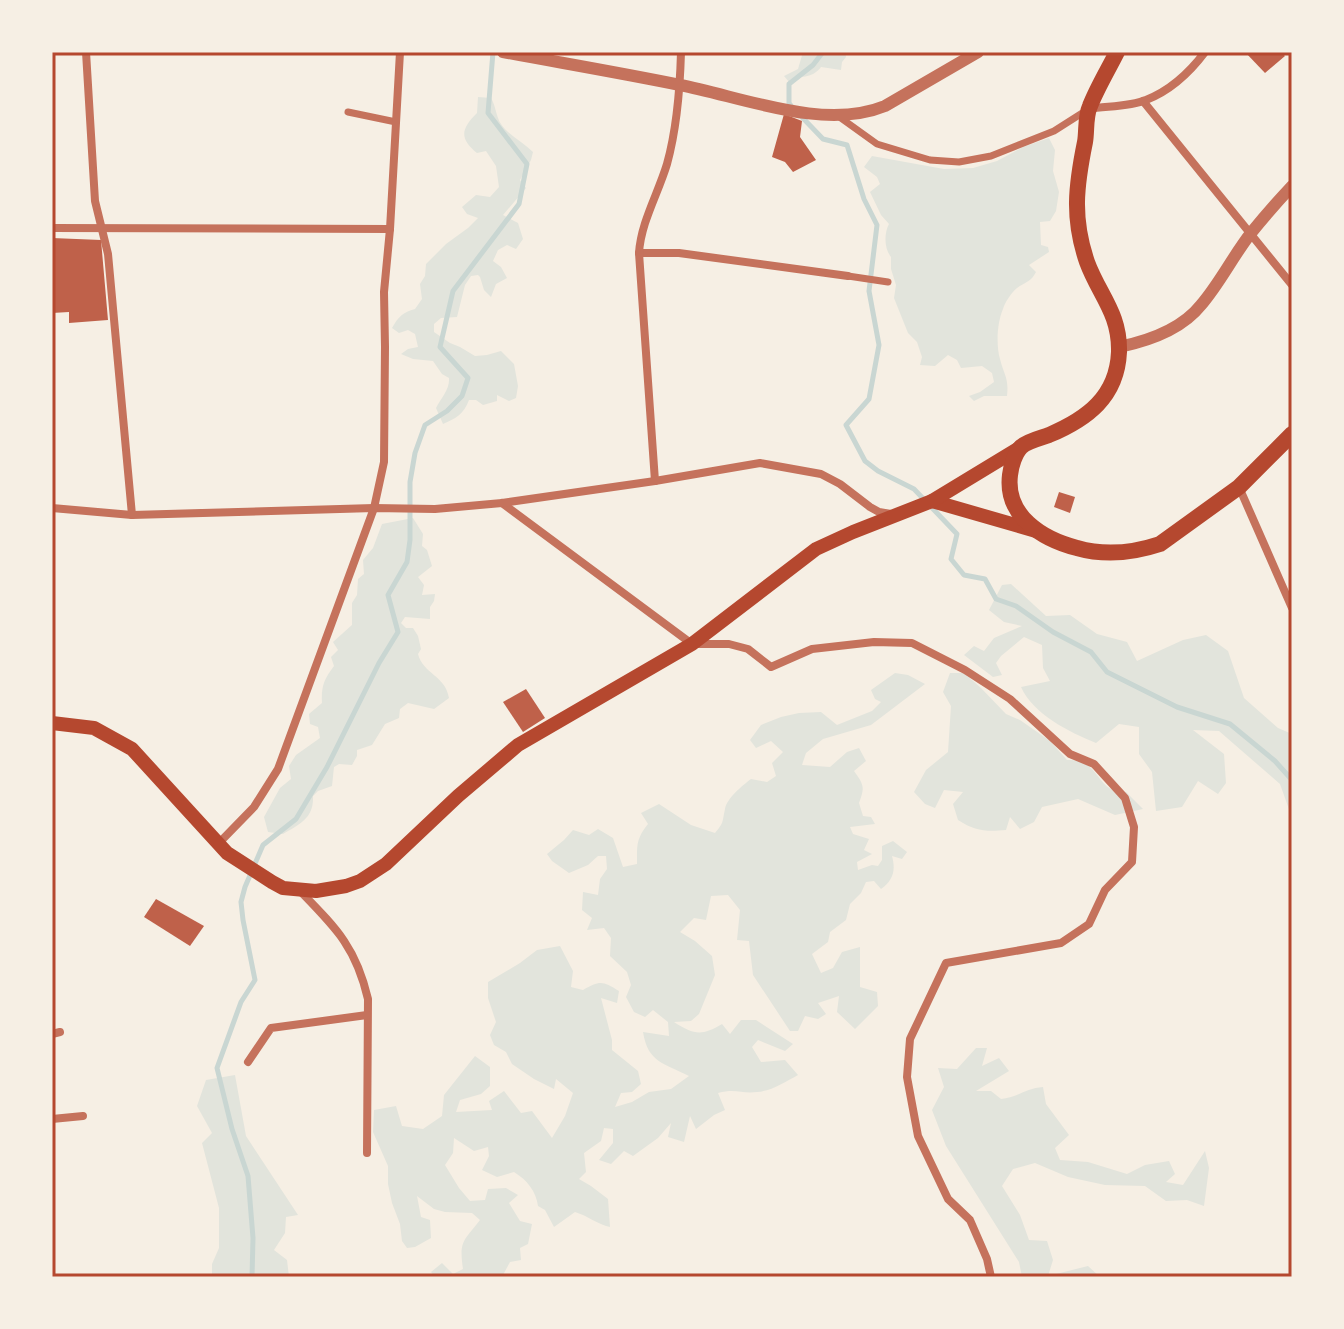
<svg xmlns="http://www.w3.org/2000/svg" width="1344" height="1329" font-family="Mulish,sans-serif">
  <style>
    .green { fill: #e2e4dc }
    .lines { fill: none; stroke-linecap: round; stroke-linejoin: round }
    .stream { stroke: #c9d6d2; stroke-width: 5 }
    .building { fill: #bf614a }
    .pedestrian { stroke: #c5725c; stroke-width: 7 }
    .minor { stroke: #c5725c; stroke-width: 8 }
    .tertiary { stroke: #c5725c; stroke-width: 12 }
    .secondary { stroke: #b5482f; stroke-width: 14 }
    .primary { stroke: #b5482f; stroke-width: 16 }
    .neatline { fill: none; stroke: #b5482f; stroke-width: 3 }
  </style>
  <rect width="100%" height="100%" fill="#f6efe4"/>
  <g class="green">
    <path d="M 803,52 L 845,52 L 846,57 L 842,62 L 841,70 L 821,67 C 810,81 801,73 789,82 L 784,76 L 798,69 Z"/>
    <path d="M 478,97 L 491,98 C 496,106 496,117 501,124 C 509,136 523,142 533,152 L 531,160 L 520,180 L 526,188 L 503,215 L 518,223 L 523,239 L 516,249 L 507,245 L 498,250 L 493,261 L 501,267 L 507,278 L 496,284 L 491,297 L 484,290 L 480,277 L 478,275 L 471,276 L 465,285 L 457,317 L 441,318 L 434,324 L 434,332 L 450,343 L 460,347 L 475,356 L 487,355 L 501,351 L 514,364 L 518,386 L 516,398 L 509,401 L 497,395 L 497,401 L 483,405 L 476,400 L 469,400 C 464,414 455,419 443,424 L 436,408 C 441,398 450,389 449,378 L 442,374 L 433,361 L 413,359 L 401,354 L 408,349 L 418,347 L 415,334 L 408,330 L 399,333 L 392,328 C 398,317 403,312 415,309 L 422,299 L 420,284 L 425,276 L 426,264 L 446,244 L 468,228 L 478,218 L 467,214 L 462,207 L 476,195 L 490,197 L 499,187 L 496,166 L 486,151 L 477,153 C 459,138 461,129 477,113 Z"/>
    <path d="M 1049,138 L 1055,150 L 1053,171 L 1059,192 L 1056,211 L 1050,221 L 1040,222 L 1041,245 L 1048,247 L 1049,252 L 1029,265 L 1036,272 C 1031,282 1025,282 1017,288 C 1012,292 1005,302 1003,309 C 997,323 996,345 1000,359 C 1004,375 1009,378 1007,396 L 984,396 L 974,401 L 969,396 L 980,392 L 994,382 L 992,373 L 982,366 L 961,368 L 957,360 L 948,355 L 935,366 L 920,365 L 922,357 L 917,342 L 908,333 L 894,298 L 896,285 L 891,269 L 891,257 C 884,249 884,233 889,224 L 881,215 L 870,192 L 880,184 L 877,177 L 864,167 L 872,156 L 944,169 L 973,168 L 997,161 L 1023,147 Z"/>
    <path d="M 413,518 L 423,534 L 422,546 L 427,550 L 432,566 L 418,577 L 424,585 L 422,595 L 435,594 L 434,601 L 430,607 L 430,619 L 405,617 L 401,623 L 406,628 L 413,628 L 418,636 L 421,649 L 418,654 C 423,674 445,675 449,698 L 434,709 L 408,703 L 400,709 L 399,718 L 385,724 L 372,745 L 357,750 L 357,756 L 352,765 L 339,764 L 334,767 L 332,786 L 318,791 L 313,796 C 314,818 300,824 283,834 L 268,832 L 264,817 L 280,788 L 291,779 L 289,766 L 296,755 L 320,738 L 318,727 L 310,724 L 309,714 L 322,703 C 321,687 324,679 334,666 L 331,657 L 338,650 L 333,642 L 352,625 L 352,603 L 357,595 L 358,579 L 364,574 L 363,560 L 373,548 L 382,524 Z"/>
    <path d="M 1011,584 L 1046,616 L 1070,615 L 1097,634 L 1127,642 L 1137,661 L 1183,640 L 1206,635 L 1228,651 L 1244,698 L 1278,728 L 1292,734 L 1292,814 L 1290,812 L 1280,784 L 1219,731 L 1193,730 L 1224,754 L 1226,783 L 1218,794 L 1198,781 L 1182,807 L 1156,811 L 1152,772 L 1139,754 L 1139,727 L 1119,724 L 1096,743 C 1069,732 1033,714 1021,687 L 1050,681 L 1043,668 L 1042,645 L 1024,637 L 1001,656 L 996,663 L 1002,675 L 993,677 L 964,655 L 974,646 L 984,651 L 994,638 L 1022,626 L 1004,622 L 989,610 L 1002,585 Z"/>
    <path d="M 895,673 L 908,675 L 925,684 L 871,725 L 823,739 L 806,753 L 802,765 L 830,767 L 847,752 L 859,748 L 866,761 L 854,771 C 864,785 865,787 859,803 L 863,816 L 871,817 L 875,824 L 850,827 L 853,834 L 869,839 L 864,850 L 872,854 L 857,862 L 858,870 L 872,865 L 878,866 L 882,860 L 882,846 L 893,841 L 907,852 L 902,859 L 892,856 C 896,871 893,880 881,889 L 874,881 L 866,882 L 861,893 L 850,904 L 846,920 L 830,932 L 828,942 L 812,954 L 821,973 L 833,968 L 842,952 L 860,947 L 860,987 L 877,992 L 878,1006 L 855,1029 L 837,1012 L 839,996 L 818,1003 L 826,1014 L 818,1019 L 805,1016 L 798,1031 L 790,1031 L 753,975 L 749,941 L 737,940 L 740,910 L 728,895 L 711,896 L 706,920 L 694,918 L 680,932 L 695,941 L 712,956 L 715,975 L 699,1014 L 691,1021 L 674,1022 C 694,1035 702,1036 722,1024 L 730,1034 L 741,1020 L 756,1020 L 793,1044 L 785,1051 L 758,1040 L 752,1047 L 761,1062 L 785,1060 L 798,1075 C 785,1082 772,1091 757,1092 C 741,1094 736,1088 718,1093 L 725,1110 L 714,1115 L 696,1129 L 690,1116 L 684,1142 L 668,1137 L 671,1123 L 658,1138 L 633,1156 L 624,1151 L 611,1164 L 599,1160 L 613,1143 L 613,1129 L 604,1128 L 601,1141 L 584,1153 L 586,1172 L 579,1179 L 591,1186 L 608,1199 L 610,1227 C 597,1224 588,1216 575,1212 L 554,1227 L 545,1210 L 538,1206 C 536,1191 527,1180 514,1172 L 497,1177 L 482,1170 L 489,1156 L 488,1147 L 474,1151 L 454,1138 L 453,1153 L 445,1165 L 459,1188 L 470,1201 L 485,1200 L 488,1189 L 506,1188 L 518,1195 L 509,1203 L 520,1221 L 532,1224 L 528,1244 L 520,1248 L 521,1260 L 510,1262 L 503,1275 L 506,1277 L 435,1277 L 431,1272 L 442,1263 L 453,1274 L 463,1269 C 459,1241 463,1242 480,1220 L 472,1213 L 445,1212 L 434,1209 L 417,1196 L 421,1217 L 430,1220 L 431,1238 L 415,1247 L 407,1248 L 402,1241 L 400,1224 L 392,1203 L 388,1184 L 388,1166 L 373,1132 L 374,1110 L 396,1106 L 402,1126 L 423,1129 L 442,1116 L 444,1095 L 475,1056 L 490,1067 L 490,1086 L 481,1094 L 460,1100 L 456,1112 L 492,1110 L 489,1101 L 504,1091 L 521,1113 L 532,1111 L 552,1138 L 565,1116 L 573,1093 L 556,1079 L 554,1089 L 534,1079 L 512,1064 L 506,1052 L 494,1045 L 490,1035 L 496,1022 L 488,998 L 488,982 L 520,963 L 537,950 L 560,946 L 573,971 L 571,987 L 583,990 C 600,980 603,981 619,991 L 617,1003 L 601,998 L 612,1040 L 612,1050 L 638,1071 L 641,1084 L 632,1092 L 621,1093 L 615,1107 L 632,1102 L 649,1092 L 671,1089 L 689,1076 C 664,1063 648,1063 643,1032 L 669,1036 L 668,1022 L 653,1010 L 645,1017 L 634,1012 L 626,997 L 631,985 L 627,972 L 610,956 L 611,938 L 604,928 L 587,930 L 592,918 L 582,910 L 583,892 L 598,895 L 600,879 L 607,869 L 606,856 L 598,856 L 588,865 L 569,873 L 552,861 L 547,854 L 564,840 L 573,830 L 589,835 L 598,829 L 613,838 L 623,867 L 637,864 C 637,845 636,839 648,824 L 641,813 L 659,804 L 691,825 L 715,833 C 724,822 722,823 725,809 C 727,798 742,786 751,779 L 767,782 L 776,776 L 772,763 L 783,752 L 771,741 L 756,748 L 750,740 L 761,725 L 781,717 L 799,713 L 821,712 L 837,725 L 872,711 L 881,702 L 875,699 L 871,690 Z"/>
    <path d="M 950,673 L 964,673 L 981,688 L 1006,714 L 1020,720 L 1050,741 L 1067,760 C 1072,760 1077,760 1081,762 C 1101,769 1099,793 1126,792 L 1143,809 L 1115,815 L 1078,799 L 1042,807 L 1034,822 L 1020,829 L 1010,817 L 1006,830 C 986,832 975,831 958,820 L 953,804 L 963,792 L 944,790 L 935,808 L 925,804 L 914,792 L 926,770 L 948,752 L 951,706 L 943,692 Z"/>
    <path d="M 976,1048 L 987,1048 L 982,1066 L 999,1058 L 1009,1071 L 976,1091 L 991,1091 L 1001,1099 C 1018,1097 1027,1088 1043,1087 L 1046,1104 L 1069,1135 L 1055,1148 L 1060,1160 L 1088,1162 L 1127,1174 L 1145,1165 L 1169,1161 L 1175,1174 L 1166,1182 L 1183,1185 L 1205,1151 L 1209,1168 L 1204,1206 L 1187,1200 L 1166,1201 L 1145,1186 L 1105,1185 L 1068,1177 L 1035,1163 L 1013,1169 L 1002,1186 L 1020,1215 L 1029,1240 L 1047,1241 L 1053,1260 L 1048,1276 L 1088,1266 L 1100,1277 L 1022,1277 L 1019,1262 L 946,1146 L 932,1110 L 944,1087 L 938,1068 L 957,1069 Z"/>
    <polygon points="235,1075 246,1136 298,1215 286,1217 285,1233 274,1250 287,1260 289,1277 212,1277 212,1264 219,1248 219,1208 202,1143 212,1133 197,1106 206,1080"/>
  </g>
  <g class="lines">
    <g class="stream">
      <polyline points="792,107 789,103 789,84 813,65 823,52"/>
      <polyline points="799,114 823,139 847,145 864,199 877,225 869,291 879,345 869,399 846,425 865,461 878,471 914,489 957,534 951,559 964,575 985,579 996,599 1016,606 1053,632 1091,652 1107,672 1177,707 1230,724 1275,761 1292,780"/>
      <polyline points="252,1277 253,1238 248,1176 232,1129 217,1068 241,1002 255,980 243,920 241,902 245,887 263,845 296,819 327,767 379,663 398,632 388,595 407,562 410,540 410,482 415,453 425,425 447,411 462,396 468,378 440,347 453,291 519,204 527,164 488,113 493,52"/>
    </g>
  </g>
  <g class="building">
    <polygon points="1245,52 1281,52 1285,56 1265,73"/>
    <polygon points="784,114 802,121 800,137 816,160 793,172 785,162 772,157"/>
    <polygon points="52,238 101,240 108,320 69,323 69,312 52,313"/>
    <polygon points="1059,492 1075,497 1070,513 1054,507"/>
    <polygon points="526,689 545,718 523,732 503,702"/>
    <polygon points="156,899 204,926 190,946 144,917"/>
  </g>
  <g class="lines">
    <g class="pedestrian">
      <polyline points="348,112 396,122"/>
      <polyline points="838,116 877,144 930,160 959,162 991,156 1054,131 1087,110"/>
      <polyline points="848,276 888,282"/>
    </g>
    <g class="minor">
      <polyline points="86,52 95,201 108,254 132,515"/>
      <polyline points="1143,101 1292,285"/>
      <path d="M 1089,109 C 1106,106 1129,107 1146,100 C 1169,91 1190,72 1205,52"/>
      <polyline points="52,228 390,229"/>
      <polyline points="639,253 679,253 848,276"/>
      <path d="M 655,481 L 639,253 C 641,222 658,194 667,164 C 677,128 680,89 681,52"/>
      <polyline points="1239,487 1292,608"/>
      <polyline points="502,503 692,644 729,644 748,649 771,667 812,649 874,642 912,643 965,670 1010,699 1070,754 1094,764 1125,798 1134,827 1132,862 1105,890 1089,924 1061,943 946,963 910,1039 907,1077 918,1136 948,1199 970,1220 987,1259 991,1277"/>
      <polyline points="52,508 132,515 374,508 435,509 502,503 655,481 760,463 821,474 840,484 870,507 879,512 891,514"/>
      <polyline points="218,844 254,807 278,769 374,508 384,462 385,347 384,292 390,229 400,52"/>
      <path d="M 300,891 C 336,928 356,947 368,999 L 367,1153"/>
      <polyline points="52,1034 60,1032"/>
      <polyline points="248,1062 271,1028 367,1015"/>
      <polyline points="52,1119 83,1116"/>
    </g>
    <g class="tertiary">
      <path d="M 503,52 C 562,63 621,73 680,85 C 742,97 824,131 885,106 L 978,52"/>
      <path d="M 1119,347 C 1148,341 1182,329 1201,305 C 1220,283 1233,256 1251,233 C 1264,217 1278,201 1292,186"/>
    </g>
    <g class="secondary">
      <polyline points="932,501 1036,531"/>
      <polyline points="52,723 94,728 132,749 227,853 272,882 283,888 316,891 346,886 360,881 386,864 458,796 518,745 692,644 816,549 853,532 932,501 1021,447"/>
    </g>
    <path class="primary" d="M 1117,52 C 1108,70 1097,88 1090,106 C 1085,117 1087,131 1085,142 C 1076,186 1072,218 1087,262 C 1099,295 1120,313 1119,352 C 1117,397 1087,419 1049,435 C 1041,438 1027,441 1021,447 C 1015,453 1011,466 1010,475 C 1005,516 1042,539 1077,548 C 1105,556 1133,553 1160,544 L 1239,487 L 1292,434"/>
  </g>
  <rect width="1344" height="1329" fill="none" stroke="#f6efe4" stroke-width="108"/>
  <rect x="54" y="54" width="1236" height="1221" class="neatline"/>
</svg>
